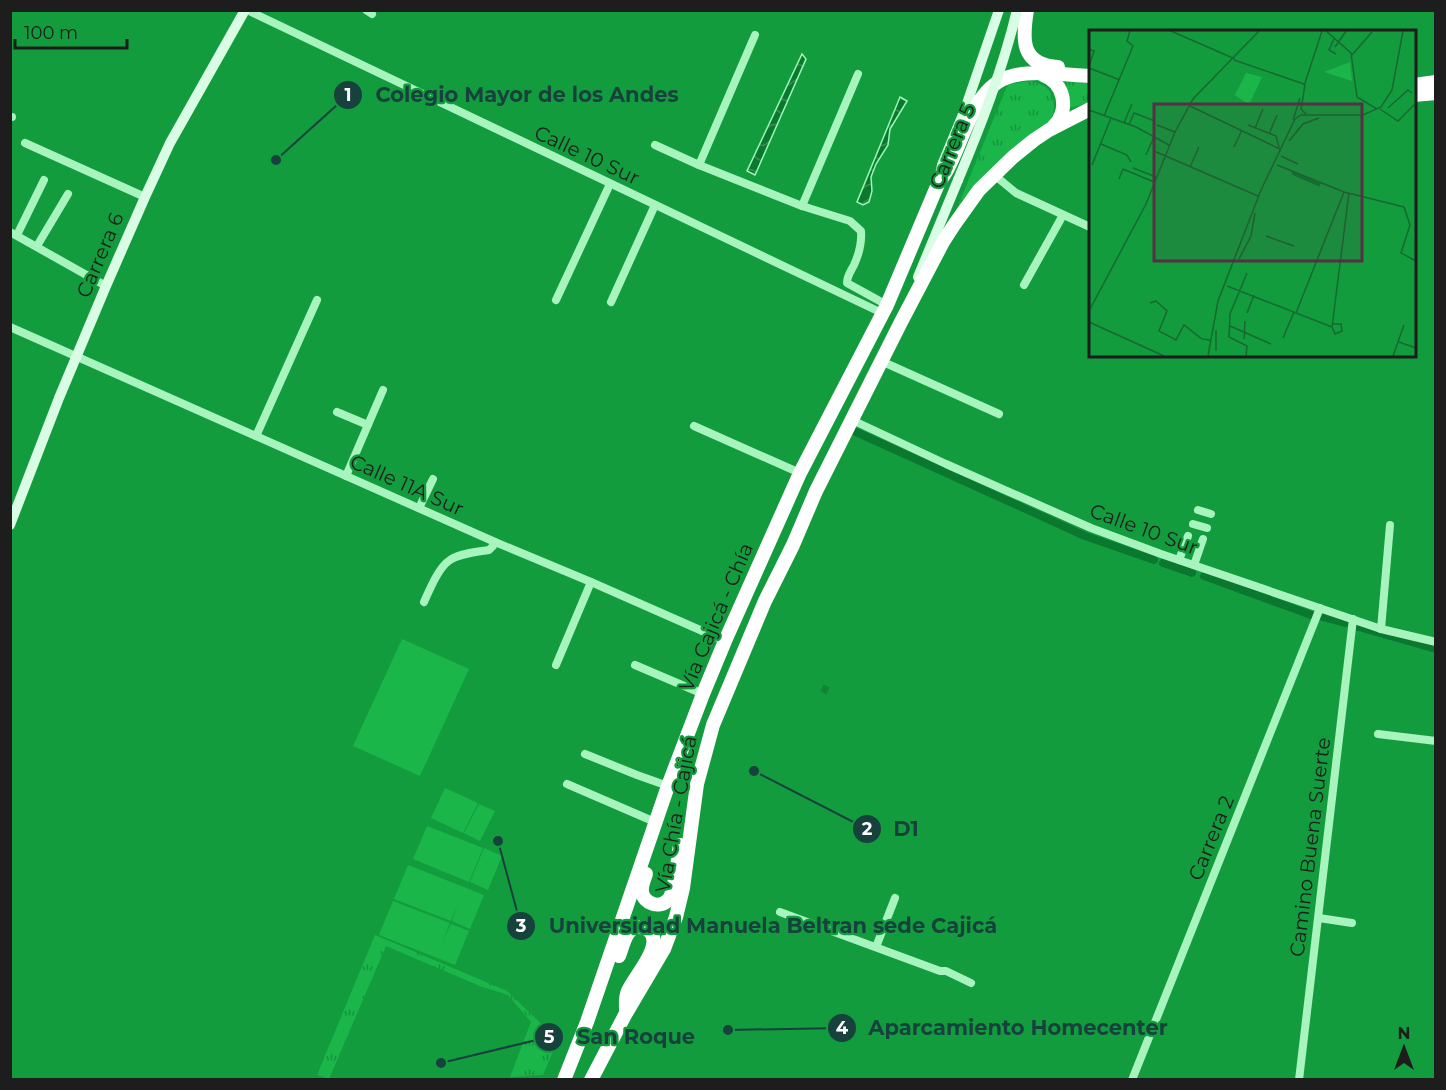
<svg xmlns="http://www.w3.org/2000/svg" width="1446" height="1090" font-family="Montserrat,sans-serif">
  <style>
    .grass { fill: url(#grass-tufts) }
    .green { fill: #1bb649 }
    .water { fill: url(#water-waves); stroke: #9af7b5; stroke-width: 1.5 }
    .lines { fill: none; stroke-linecap: round; stroke-linejoin: round }
    .canal { stroke: #0b782f; stroke-width: 8 }
    .street-tunnel { stroke: #158337; stroke-width: 8; stroke-dasharray: 8 4; stroke-linecap: butt }
    .street { stroke: #a8f4bf; stroke-width: 8 }
    .secondary { stroke: #d8fde4; stroke-width: 10 }
    .highway { stroke: #fff; stroke-width: 14 }
    .secondary-bridge { stroke: #d8fde4; stroke-width: 10 }
    .labels { text-anchor: middle; dominant-baseline: central; stroke-width: 4.5; stroke-linejoin: round; paint-order: stroke }
    .street-label { font-size: 20px; fill: #1d1d1d; stroke: #139c3e }
    .inset-river { fill: none; stroke: #0b782f; stroke-width: 3 }
    .inset-road { fill: none; stroke: #176931; stroke-width: 1.5 }
    .view { fill: #563044; fill-opacity: 0.15; stroke: #563044; stroke-width: 3 }
    .inset-edge { fill: none; stroke: #1d1d1d; stroke-width: 3 }
    .leader { fill: none; stroke: #17413d; stroke-width: 2 }
    .callout-dot { fill: #17413d; stroke: #139c3e; stroke-width: 2 }
    .mark-label { font-size: 18px; text-anchor: middle; font-weight: bold; fill: #fff }
    .callout-label { font-size: 21px; text-anchor: middle; font-weight: bold; fill: #17413d; stroke: #139c3e; stroke-width: 4.5; stroke-linejoin: round; paint-order: stroke }
  </style>
  <defs>
    <pattern id="grass-tufts" width="24" height="20" patternUnits="userSpaceOnUse" patternTransform="scale(1.5)"><rect width="24" height="20" fill="#1bb649"/><path d="M3 7l-1-3M5 7V3M7 7l1-3M15 17l-1-3M17 17v-4M19 17l1-3" fill="none" stroke="#17933c"/></pattern>
    <pattern id="water-waves" width="16" height="10" patternUnits="userSpaceOnUse" patternTransform="scale(1.5)"><rect width="16" height="10" fill="#0b782f"/><path d="M0 5q4-4 8 0t8 0" fill="none" stroke="#408c59"/></pattern>
  </defs>
  <rect width="100%" height="100%" fill="#139c3e"/>
  <g class="grass">
    <path d="M 1030,81 C 1045,85 1053,89 1054,106 C 1054,111 1053,116 1050,120 C 1047,125 1040,128 1035,131 L 955,213 L 1008,84 Z"/>
    <polygon points="1063,82 1090,83 1090,102 1070,108 1068,94"/>
    <polygon points="375,935 507,991 558,1040 543,1075 510,1077 531,1022 508,995 480,986 386,946 329,1079 317,1075"/>
  </g>
  <g class="green">
    <polygon points="402,639 469,669 420,776 353,746"/>
    <polygon points="445,788 478,803 463,833 431,818"/>
    <polygon points="479,804 495,811 480,841 464,833"/>
    <polygon points="427,826 483,848 469,882 413,859"/>
    <polygon points="484,848 502,856 488,890 470,882"/>
    <polygon points="408,865 484,895 470,929 452,921 458,904 451,921 394,899"/>
    <polygon points="393,901 450,923 443,940 451,924 469,931 455,965 379,935"/>
  </g>
  <g class="water">
    <polygon points="802,54 806,59 755,175 747,171"/>
    <polygon points="900,97 907,101 890,129 888,145 876,164 871,177 872,191 869,202 863,205 857,202"/>
  </g>
  <g class="lines">
    <g class="canal">
      <polyline points="856,432 1085,536 1154,560"/>
      <polyline points="1163,563 1192,573"/>
      <polyline points="1204,576 1311,615"/>
      <polyline points="1323,617 1345,623"/>
      <polyline points="1359,627 1436,649"/>
    </g>
    <polyline class="street-tunnel" points="822,688 828,691"/>
    <g class="street">
      <polyline points="247,10 882,313"/>
      <polyline points="366,10 372,14"/>
      <polyline points="10,117 12,117"/>
      <polyline points="25,143 145,197"/>
      <path d="M 655,145 L 699,165 L 802,206 L 850,221 L 861,231 C 862,244 859,254 854,265 C 851,271 847,276 847,283 L 887,305"/>
      <polyline points="699,165 755,35"/>
      <polyline points="993,174 1016,193 1090,227"/>
      <polyline points="802,206 858,74"/>
      <polyline points="10,232 106,286"/>
      <polyline points="17,235 44,180"/>
      <polyline points="37,246 68,194"/>
      <polyline points="1024,285 1063,215"/>
      <polyline points="556,300 610,184"/>
      <polyline points="611,302 655,205"/>
      <polyline points="10,327 495,542 591,582 725,641"/>
      <polyline points="881,361 999,414"/>
      <polyline points="337,412 368,425"/>
      <polyline points="852,420 946,464 1091,528 1161,554 1381,629 1436,642"/>
      <polyline points="694,426 800,473"/>
      <polyline points="256,436 317,300"/>
      <polyline points="346,476 383,390"/>
      <polyline points="419,508 433,479"/>
      <polyline points="1198,510 1211,514"/>
      <polyline points="1193,524 1207,528"/>
      <polyline points="1179,560 1188,536"/>
      <polyline points="1194,565 1203,539"/>
      <path d="M 424,602 C 430,589 438,568 450,560 C 461,553 477,552 489,550 L 493,546 L 495,542"/>
      <polyline points="1381,629 1390,525"/>
      <polyline points="556,665 591,582"/>
      <polyline points="635,665 703,694"/>
      <polyline points="1378,734 1436,741"/>
      <polyline points="585,754 637,775 668,786"/>
      <polyline points="567,784 655,822"/>
      <polyline points="780,912 940,971 946,971 971,983"/>
      <polyline points="1319,918 1352,923"/>
      <polyline points="876,947 895,898"/>
      <polyline points="1132,1080 1320,608"/>
      <polyline points="1299,1080 1353,619"/>
    </g>
    <g class="secondary">
      <polyline points="939,180 942,165 964,112 999,10"/>
      <polyline points="918,277 958,180"/>
      <polyline points="10,525 59,398 106,286 145,197 170,143 245,10"/>
    </g>
    <g class="highway">
      <path d="M 1027,10 C 1022,40 1021,65 1058,67"/>
      <path d="M 1043,75 C 1065,83 1070,111 1053,127"/>
      <polyline points="1414,85 1436,82"/>
      <polyline points="1414,95 1436,93"/>
      <path d="M 646,874 C 644,880 641,886 642,892 C 644,904 660,909 668,900 C 675,893 678,856 680,845"/>
      <path d="M 619,956 C 623,946 626,927 639,927 C 644,927 648,929 651,933 C 662,947 634,977 628,991 C 625,997 626,1004 626,1010"/>
      <path d="M 564,1080 L 587,1022 L 668,786 L 703,694 L 725,641 L 800,473 L 887,305 L 938,184 C 941,179 945,174 948,168 C 964,139 974,85 1012,76 C 1035,70 1066,75 1090,76"/>
      <polyline points="591,1080 625,1015 664,949 676,917 683,888 697,784 713,725 765,601 793,545 816,491 901,322 943,242 954,225 979,190 1013,157 1034,140 1049,130 1090,109"/>
    </g>
    <path class="secondary-bridge" d="M 958,180 C 981,125 1003,69 1017,10"/>
  </g>
  <g class="labels">
    <g class="street-label">
      <text transform="translate(952 146) rotate(-68)">Carrera 5</text>
      <text transform="translate(587 155) rotate(25)">Calle 10 Sur</text>
      <text transform="translate(100 255) rotate(-67)">Carrera 6</text>
      <text transform="translate(407 485) rotate(24)">Calle 11A Sur</text>
      <text transform="translate(1144 529) rotate(20)">Calle 10 Sur</text>
      <text transform="translate(716 617) rotate(-67)">Vía Cajicá - Chía</text>
      <text transform="translate(676 814) rotate(-80)">Vía Chía - Cajicá</text>
      <text transform="translate(1211 838) rotate(-68)">Carrera 2</text>
      <text transform="translate(1310 847) rotate(-83)">Camino Buena Suerte</text>
    </g>
  </g>
  <g transform="translate(1089 30)">
    <rect width="327" height="327" fill="#139c3e"/>
    <path d="M 261,32 L 263,51 L 235,42 Z" fill="#1bb649"/>
    <path d="M 157,43 L 173,47 L 160,75 L 146,65 Z" fill="#1bb649"/>
    <path class="inset-river" d="M 203,143 L 231,155"/>
    <path class="inset-road" d="M 82,1 L 146,29M 237,1 L 262,23 L 268,67 L 288,79M 245,9 L 240,20 L 247,24M 246,17 L 257,1M 0,19 L 5,21 L 0,36M 263,25 L 283,2M 145,30 L 215,54M 0,38 L 31,50M 216,55 L 212,79 L 217,84M 215,56 L 233,1M 101,76 L 191,119M 299,78 L 319,60 L 323,63M 291,79 L 309,91 L 327,73M 0,80 L 47,97 L 80,115M 15,86 L 44,16 L 38,11 L 41,1M 204,90 L 211,68M 35,93 L 43,74M 40,95 L 45,83 L 66,91M 68,95 L 86,102M 159,95 L 187,106 L 190,117M 166,98 L 174,79M 180,104 L 188,85M 200,111 L 214,94 L 230,88M 12,114 L 38,125 L 42,132M 145,117 L 153,100M 65,121 L 169,166M 57,125 L 65,107M 192,126 L 209,134M 3,135 L 22,88M 188,135 L 255,162 L 315,177 L 321,195 L 312,223 L 327,231M 101,137 L 110,117M 44,138 L 67,147M 30,149 L 34,139 L 65,152M 177,206 L 205,216M 150,229 L 162,206 L 166,183M 138,256 L 243,297M 61,273 L 67,271 L 78,281 L 70,301 L 87,310 L 95,295 L 113,309 L 121,310M 0,281 L 57,174 L 86,102 L 104,69 L 170,1M 158,283 L 165,265M 207,283 L 255,162M 0,292 L 75,326M 141,296 L 182,314M 243,297 L 260,163M 243,297 L 246,304 L 253,301 L 252,294 L 244,294M 194,308 L 205,282M 155,309 L 156,291M 310,312 L 327,318M 127,321 L 127,300M 119,326 L 129,271 L 172,160 L 206,89 L 212,85 L 274,85 L 292,77 L 303,60 L 314,1M 157,326 L 158,316 L 140,307 L 141,284 L 158,243M 304,326 L 315,295"/>
    <path class="view" d="M 65,74 L 273,74 L 273,231 L 65,231 Z"/>
    <rect width="327" height="327" class="inset-edge"/>
  </g>
  <path class="leader" d="M276 160L348 95M754 771L867 829M498 841L521 926M728 1030L842 1028M441 1063L549 1037"/>
  <g class="callout-dot">
    <circle cx="276" cy="160" r="6"/>
    <circle cx="754" cy="771" r="6"/>
    <circle cx="498" cy="841" r="6"/>
    <circle cx="728" cy="1030" r="6"/>
    <circle cx="441" cy="1063" r="6"/>
    <circle cx="348" cy="95" r="15"/>
    <circle cx="867" cy="829" r="15"/>
    <circle cx="521" cy="926" r="15"/>
    <circle cx="842" cy="1028" r="15"/>
    <circle cx="549" cy="1037" r="15"/>
  </g>
  <g class="mark-label">
    <text x="348" y="101">1</text>
    <text x="867" y="835">2</text>
    <text x="521" y="932">3</text>
    <text x="842" y="1034">4</text>
    <text x="549" y="1043">5</text>
  </g>
  <g class="callout-label">
    <text x="527" y="102">Colegio Mayor de los Andes</text>
    <text x="906" y="836">D1</text>
    <text x="773" y="933">Universidad Manuela Beltran sede Cajicá</text>
    <text x="1018" y="1035">Aparcamiento Homecenter</text>
    <text x="636" y="1044">San Roque</text>
  </g>
  <rect width="1446" height="1090" fill="none" stroke="#1d1d1d" stroke-width="24"/>
  <g transform="translate(1404 1048)" stroke="#139c3e" stroke-width="4.5" paint-order="stroke">
  <path d="M0-4.5L10 22L0 15L-10 22Z" fill="#1d1d1d"/>
  <text y="-9" font-size="16" font-weight="bold" text-anchor="middle" fill="#1d1d1d">N</text>
  </g>
  <path d="M15 39v9h112v-9" fill="none" stroke="#1d1d1d" stroke-width="3"/>
  <text x="24" y="39" font-size="18" fill="#1d1d1d" stroke="#139c3e" stroke-width="4.5" paint-order="stroke">100 m</text>
</svg>
